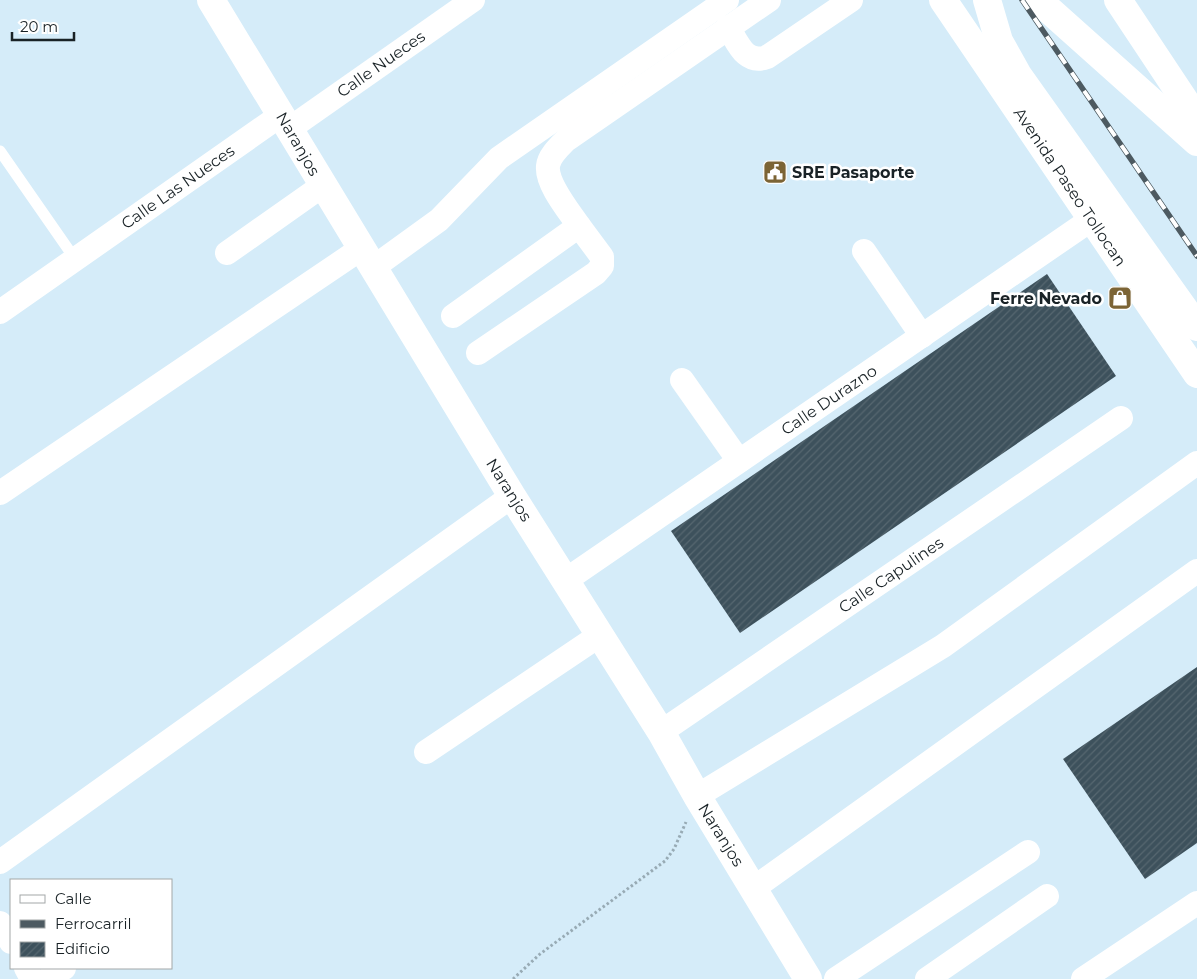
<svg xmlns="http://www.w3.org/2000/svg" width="1197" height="979" font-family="Montserrat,sans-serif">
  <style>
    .building { fill: url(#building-hatch) }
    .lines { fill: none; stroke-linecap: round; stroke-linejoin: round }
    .path { stroke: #98abb5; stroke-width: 3; stroke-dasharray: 2.5 2.5; stroke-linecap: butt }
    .service { stroke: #fff; stroke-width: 11 }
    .minor { stroke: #fff; stroke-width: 24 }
    .tertiary { stroke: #fff; stroke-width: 28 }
    .secondary { stroke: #fff; stroke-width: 28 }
    .trunk { stroke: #fff; stroke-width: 28 }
    .rail-casing { stroke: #4d5a61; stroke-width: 5.5 }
    .rail { stroke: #fff; stroke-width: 4; stroke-dasharray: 11; stroke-linecap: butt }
    .labels { text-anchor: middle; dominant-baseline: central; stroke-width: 5; stroke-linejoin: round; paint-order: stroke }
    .street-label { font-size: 16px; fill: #192226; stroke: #fff }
    .poi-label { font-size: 16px; font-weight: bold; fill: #192226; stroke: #fff; text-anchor: start }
  </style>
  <defs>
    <pattern id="building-hatch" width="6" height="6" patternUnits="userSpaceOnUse" patternTransform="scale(1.25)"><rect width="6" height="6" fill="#3d515c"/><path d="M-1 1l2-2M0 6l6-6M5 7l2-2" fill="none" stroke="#566770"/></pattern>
  </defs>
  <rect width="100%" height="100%" fill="#d5ecf9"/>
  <g class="building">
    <polygon points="1047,274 1116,376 740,633 671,531"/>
    <polygon points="1197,667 1197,843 1145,879 1063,759"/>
  </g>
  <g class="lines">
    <polyline class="path" points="513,979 540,954 665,861 674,849 686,822"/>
    <polyline class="service" points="0,151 75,259"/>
    <g class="minor">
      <path d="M 728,27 C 738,43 745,65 767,57 L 851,0"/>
      <polyline points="289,129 473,0"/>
      <polyline points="864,251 922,336"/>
      <polyline points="227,253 322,186"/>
      <polyline points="374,267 439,220 499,158 727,0"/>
      <polyline points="0,312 281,115"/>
      <path d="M 453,316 L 579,226 C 569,211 546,184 548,166 C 549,156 559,147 566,140 L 769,0"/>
      <polyline points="478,353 596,273 602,266 602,257 579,226"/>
      <polyline points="682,380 739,461"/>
      <polyline points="0,493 362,248"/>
      <polyline points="566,580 1092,219"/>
      <polyline points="661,732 1121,418"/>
      <polyline points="426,752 600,635"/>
      <polyline points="697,796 943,646 1197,463"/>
      <polyline points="0,862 512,496"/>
      <polyline points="754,888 1197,571"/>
      <polyline points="0,923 11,942"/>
      <polyline points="26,968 32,979"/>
      <polyline points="48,979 64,968"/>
      <polyline points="836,979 1028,852"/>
      <polyline points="927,979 1047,896"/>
      <polyline points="1083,979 1197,903"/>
    </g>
    <polyline class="tertiary" points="211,0 512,496 661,732 697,796 808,979"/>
    <g class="secondary">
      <polyline points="943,0 1197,374"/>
      <polyline points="987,0 999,41 1018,75 1197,327"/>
    </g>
    <g class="trunk">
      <polyline points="1038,0 1197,142"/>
      <polyline points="1118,0 1197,119"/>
    </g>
    <g class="rail-casing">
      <polyline id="rail" points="1022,0 1197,256"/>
    </g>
    <use href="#rail" class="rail"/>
  </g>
  <defs>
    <g id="civic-square" transform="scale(1.25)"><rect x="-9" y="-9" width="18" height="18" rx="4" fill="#7c6435" stroke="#fff"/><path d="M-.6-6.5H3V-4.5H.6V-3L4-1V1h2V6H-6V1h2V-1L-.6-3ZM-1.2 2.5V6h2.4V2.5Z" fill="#fff"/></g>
    <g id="shop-square" transform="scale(1.25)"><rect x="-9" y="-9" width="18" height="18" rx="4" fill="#7c6435" stroke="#fff"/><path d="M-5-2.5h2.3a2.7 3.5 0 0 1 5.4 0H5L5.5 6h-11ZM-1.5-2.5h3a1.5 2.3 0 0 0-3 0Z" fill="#fff"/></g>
  </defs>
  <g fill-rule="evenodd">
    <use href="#civic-square" x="775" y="172"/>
    <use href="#shop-square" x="1120" y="298"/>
  </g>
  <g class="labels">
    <g class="street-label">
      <text transform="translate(381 64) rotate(-35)">Calle Nueces</text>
      <text transform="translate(298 144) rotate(60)">Naranjos</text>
      <text transform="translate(178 187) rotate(-35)">Calle Las Nueces</text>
      <text transform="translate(1070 187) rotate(56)">Avenida Paseo Tollocan</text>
      <text transform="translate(829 400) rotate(-34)">Calle Durazno</text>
      <text transform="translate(509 490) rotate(58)">Naranjos</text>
      <text transform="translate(891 575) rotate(-34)">Calle Capulines</text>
      <text transform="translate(721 835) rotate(58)">Naranjos</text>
    </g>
    <g class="poi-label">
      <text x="792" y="172">SRE Pasaporte</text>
      <text x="1102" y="298" text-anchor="end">Ferre Nevado</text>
    </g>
  </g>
  <rect x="10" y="879" width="162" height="90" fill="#ffffff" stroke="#a3a7a8"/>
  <rect x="20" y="895" width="25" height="8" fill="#ffffff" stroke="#a3a7a8"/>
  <text x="55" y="904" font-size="15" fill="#192226">Calle</text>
  <rect x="20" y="920" width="25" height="8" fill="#4d5a61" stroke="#a3a7a8"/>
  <text x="55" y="929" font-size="15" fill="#192226">Ferrocarril</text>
  <rect x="20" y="942" width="25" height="15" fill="url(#building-hatch)" stroke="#a3a7a8"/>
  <text x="55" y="954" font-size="15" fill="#192226">Edificio</text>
  <path d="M12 32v8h62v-8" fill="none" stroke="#192226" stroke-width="2.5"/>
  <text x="20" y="32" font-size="15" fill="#192226" stroke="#ffffff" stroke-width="4" paint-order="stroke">20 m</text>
</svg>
